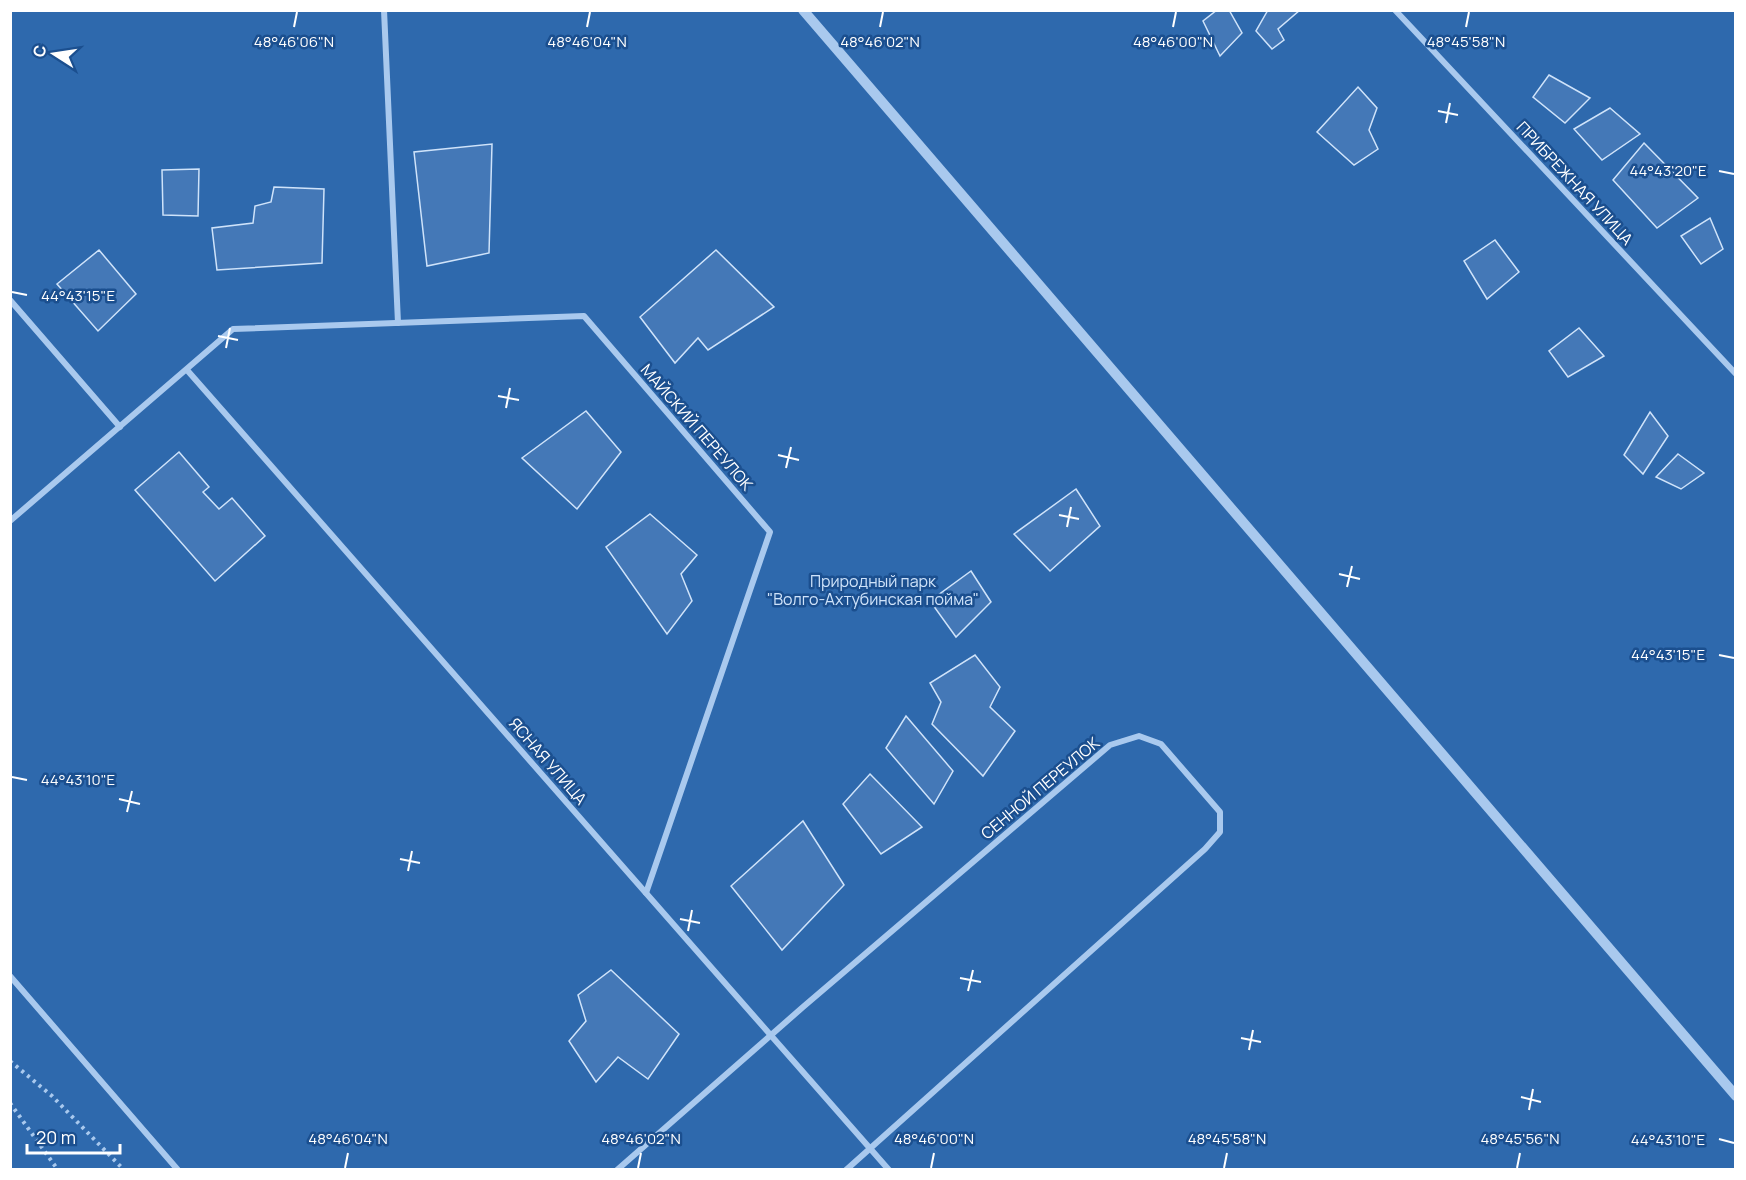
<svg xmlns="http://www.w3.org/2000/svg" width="1746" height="1180" font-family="Manrope,sans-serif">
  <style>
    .green { fill: #2e69ad }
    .building { fill: #4478b7; stroke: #cfe3fa; stroke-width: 1.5 }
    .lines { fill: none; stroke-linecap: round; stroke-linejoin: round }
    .path { stroke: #a9c9ee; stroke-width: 4; stroke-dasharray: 3 4.5; stroke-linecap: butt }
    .minor { stroke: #a9c9ee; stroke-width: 6 }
    .tertiary { stroke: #a9c9ee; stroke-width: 10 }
    .ticks { fill: none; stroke: #fff; stroke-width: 2 }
    .labels { text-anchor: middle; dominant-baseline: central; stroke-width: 5; stroke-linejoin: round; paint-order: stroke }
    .street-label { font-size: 16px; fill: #fff; stroke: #1b4f8f }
    .park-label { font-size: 16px; fill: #cfe3fa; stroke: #1b4f8f }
    .ticks-label { font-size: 15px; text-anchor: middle; fill: #fff; stroke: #1b4f8f; stroke-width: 5; stroke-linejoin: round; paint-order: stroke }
  </style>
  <rect width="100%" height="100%" fill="#1b4f8f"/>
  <polygon class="green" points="10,11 1735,11 1735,1169 11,1169"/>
  <g class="building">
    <polygon points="1217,10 1229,10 1242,33 1220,56 1203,21"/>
    <polygon points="1268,10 1300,10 1278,29 1284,40 1272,49 1256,31"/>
    <polygon points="1549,75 1590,98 1565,123 1533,97"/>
    <polygon points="1358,87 1377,108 1369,130 1378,149 1354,165 1317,132"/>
    <polygon points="1610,108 1640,134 1602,160 1574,129"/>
    <polygon points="1644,143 1698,198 1657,228 1613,180"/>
    <polygon points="492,144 489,253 427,266 414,152"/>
    <polygon points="199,169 198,216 163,215 162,170"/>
    <polygon points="274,187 324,189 322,263 217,270 212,228 253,223 255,206 271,202"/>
    <polygon points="1710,218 1723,249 1701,264 1681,236"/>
    <polygon points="1495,240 1519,272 1487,299 1464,261"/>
    <polygon points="99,250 136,294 98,331 57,284"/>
    <polygon points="716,250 774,307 708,350 698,338 675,363 640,317"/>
    <polygon points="1579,328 1604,356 1568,377 1549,351"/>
    <polygon points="586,411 621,452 577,509 522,458"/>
    <polygon points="1650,412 1668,436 1643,474 1624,455"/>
    <polygon points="179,452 209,487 203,492 219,509 232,498 265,536 215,581 135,490"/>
    <polygon points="1678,454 1704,473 1681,489 1656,477"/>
    <polygon points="1076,489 1100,526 1050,571 1014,534"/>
    <polygon points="650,514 697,555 681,574 692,601 667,634 606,547"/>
    <polygon points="971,571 991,602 956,637 930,601"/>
    <polygon points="975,655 1000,687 990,707 1015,731 983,776 932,724 941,702 930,683"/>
    <polygon points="906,716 953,771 934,804 886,748"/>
    <polygon points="870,774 922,827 881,854 843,804"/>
    <polygon points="803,821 844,885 782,950 731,886"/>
    <polygon points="611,970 679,1034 648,1079 618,1057 596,1082 569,1041 586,1021 578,995"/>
  </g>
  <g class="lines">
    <g class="path">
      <polyline points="10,1061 52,1096 124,1170"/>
      <polyline points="10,1103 58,1170"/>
    </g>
    <g class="minor">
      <polyline points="384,10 398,323"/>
      <polyline points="1395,10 1736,374"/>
      <polyline points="10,300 120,427"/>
      <polyline points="187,370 889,1170"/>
      <polyline points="10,521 233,329 584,316 770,532 646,893"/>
      <polyline points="10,976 178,1170"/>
      <polyline points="617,1170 803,1007 1110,745 1139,736 1161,744 1220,812 1220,832 1205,849 846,1170"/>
    </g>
    <polyline class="tertiary" points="803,10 1736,1096"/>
  </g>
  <path class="ticks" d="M 294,27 L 297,12M 587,27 L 590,12M 880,27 L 883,12M 1173,27 L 1176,12M 1466,27 L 1469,12M 1438,111 L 1458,115M 1446,123 L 1450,103M 1719,171 L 1734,174M 12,292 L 27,295M 218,336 L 238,340M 226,348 L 230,328M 498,396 L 519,400M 506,408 L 510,388M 778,455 L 799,460M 786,468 L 791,447M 1059,515 L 1079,519M 1067,527 L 1071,507M 1339,574 L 1360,579M 1347,587 L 1352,566M 1719,655 L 1734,658M 12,777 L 27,780M 119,799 L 140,804M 127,812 L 132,791M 400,859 L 420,863M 408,871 L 412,851M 680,919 L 700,923M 688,931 L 692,910M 960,978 L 981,982M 968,991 L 973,970M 1241,1038 L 1261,1042M 1249,1050 L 1253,1030M 1521,1097 L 1541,1102M 1529,1110 L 1533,1089M 1719,1139 L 1734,1143M 345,1168 L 348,1153M 638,1168 L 641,1153M 931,1168 L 934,1153M 1224,1168 L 1227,1153M 1517,1168 L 1520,1153"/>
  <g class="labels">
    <g class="street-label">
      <text transform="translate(1575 183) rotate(47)">ПРИБРЕЖНАЯ УЛИЦА</text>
      <text transform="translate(697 427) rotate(49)">МАЙСКИЙ ПЕРЕУЛОК</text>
      <text transform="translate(548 761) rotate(49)">ЯСНАЯ УЛИЦА</text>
      <text transform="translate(1040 788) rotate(-40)">СЕННОЙ ПЕРЕУЛОК</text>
    </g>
    <g class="park-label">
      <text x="873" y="581">Природный парк<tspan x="873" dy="18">"Волго-Ахтубинская пойма"</tspan></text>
    </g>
  </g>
  <g class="ticks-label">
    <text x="294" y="47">48°46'06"N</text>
    <text x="587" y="47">48°46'04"N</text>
    <text x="880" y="47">48°46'02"N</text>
    <text x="1173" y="47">48°46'00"N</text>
    <text x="1466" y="47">48°45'58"N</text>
    <text x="1668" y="176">44°43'20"E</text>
    <text x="78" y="301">44°43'15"E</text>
    <text x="1668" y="660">44°43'15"E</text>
    <text x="78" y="785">44°43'10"E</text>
    <text x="348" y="1144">48°46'04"N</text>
    <text x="641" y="1144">48°46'02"N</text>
    <text x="934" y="1144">48°46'00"N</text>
    <text x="1227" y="1144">48°45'58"N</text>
    <text x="1520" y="1144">48°45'56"N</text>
    <text x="1668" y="1145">44°43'10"E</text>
  </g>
  <rect width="1746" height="1180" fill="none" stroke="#ffffff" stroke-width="24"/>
  <g transform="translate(54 54) rotate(282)" stroke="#1b4f8f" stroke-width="4.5" paint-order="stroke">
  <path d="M0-4.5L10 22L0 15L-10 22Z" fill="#ffffff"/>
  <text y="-9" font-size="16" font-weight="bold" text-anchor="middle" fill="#ffffff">С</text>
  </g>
  <path d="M27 1144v9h93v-9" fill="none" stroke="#ffffff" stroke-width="3"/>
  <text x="36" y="1144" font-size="18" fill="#ffffff" stroke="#1b4f8f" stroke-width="4.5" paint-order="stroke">20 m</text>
</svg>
